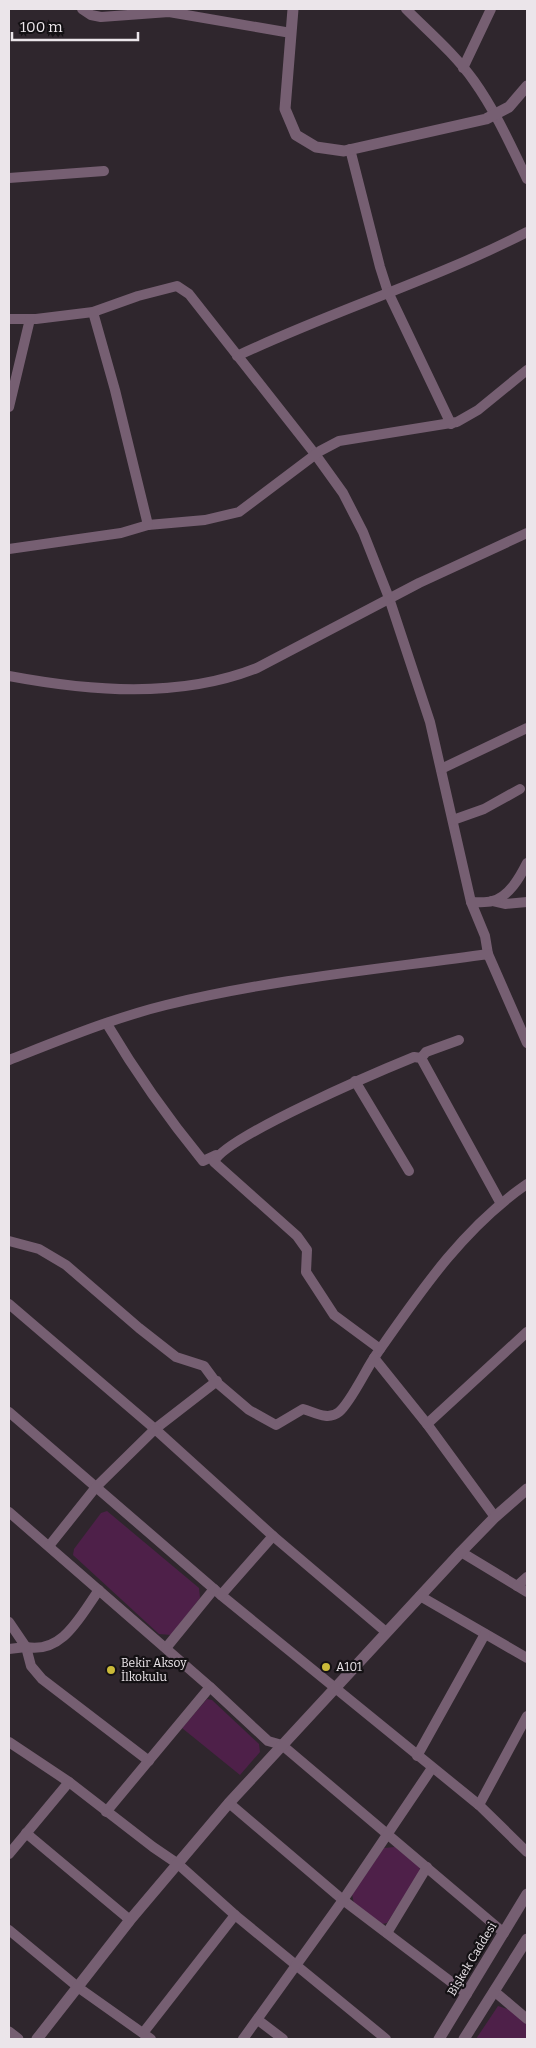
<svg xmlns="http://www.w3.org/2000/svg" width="536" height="2048" font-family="Bitter,serif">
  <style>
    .green { fill: #4e2049 }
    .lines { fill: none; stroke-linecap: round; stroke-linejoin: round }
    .minor { stroke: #765f72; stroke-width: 10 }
    .tertiary { stroke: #765f72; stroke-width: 11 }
    .poi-dot { fill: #cbba39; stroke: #141114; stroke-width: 2 }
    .labels { text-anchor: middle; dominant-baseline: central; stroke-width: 4.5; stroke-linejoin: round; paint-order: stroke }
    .poi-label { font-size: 12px; fill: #ebe5ea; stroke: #141114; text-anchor: start }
    .street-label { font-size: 12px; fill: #ebe5ea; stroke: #141114 }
  </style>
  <rect width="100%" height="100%" fill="#2f262d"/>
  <g class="green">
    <polygon points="107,1511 199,1588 200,1598 171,1635 159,1634 73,1555 74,1549 101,1513"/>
    <polygon points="207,1699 212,1700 259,1744 260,1752 240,1775 182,1728"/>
    <polygon points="395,1847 420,1867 419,1873 387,1923 382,1924 354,1904 352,1894 384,1848"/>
    <polygon points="498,2006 511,2010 527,2025 527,2039 476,2039"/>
  </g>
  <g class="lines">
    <g class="minor">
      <polyline points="82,9 91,15 101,17 169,12 291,33"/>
      <path d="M 406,9 C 429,32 455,54 474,81 C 496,112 511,146 527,179"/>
      <polyline points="463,68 491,9"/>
      <polyline points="350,149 380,267 388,292 451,424"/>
      <polyline points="9,178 104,171"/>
      <polyline points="9,319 36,319 93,312 138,296 177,286 189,294 315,454 343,493 363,532 389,598 430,722 471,902"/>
      <path d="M 237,356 C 332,311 434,280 527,232"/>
      <polyline points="9,407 30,319"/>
      <polyline points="148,525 205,520 239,512 320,451 339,441 457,422 478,410 527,370"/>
      <polyline points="9,549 121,533 148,525 115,390 93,312"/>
      <path d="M 9,676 C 89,691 179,699 257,668 L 419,583 L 527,533"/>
      <polyline points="441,769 527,728"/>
      <polyline points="453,820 484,809 520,789"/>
      <polyline points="492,901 505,904 527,902"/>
      <path d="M 488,954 L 485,936 L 471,902 C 478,902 486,903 492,901 C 509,897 520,877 527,863"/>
      <path d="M 107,1024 C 136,1073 167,1117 203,1161 L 216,1155"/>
      <polyline points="421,1058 426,1052 459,1040"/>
      <path d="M 9,1060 C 60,1040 113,1018 166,1005 C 272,979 381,969 488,954 L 527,1043"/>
      <polyline points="355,1081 409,1171"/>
      <path d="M 9,1241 L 39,1249 L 66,1265 L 139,1328 L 176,1357 L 204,1366 L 215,1381 L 249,1410 L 276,1425 L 303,1409 C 314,1412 328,1421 339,1412 C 351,1402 366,1369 376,1355 C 420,1292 463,1228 527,1184"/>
      <polyline points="9,1304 155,1429 217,1381"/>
      <path d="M 380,1349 L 334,1315 L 306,1272 L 307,1250 L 297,1236 L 214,1162 C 224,1137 382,1070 414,1057 L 421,1058 L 500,1202"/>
      <polyline points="374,1358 427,1424 495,1517"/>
      <polyline points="9,1412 221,1595 479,1805 527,1852"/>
      <polyline points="427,1424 527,1332"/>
      <polyline points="9,1512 210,1687 268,1741 282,1745 504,1933"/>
      <polyline points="49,1546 96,1487 155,1429 273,1536 386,1632"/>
      <polyline points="461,1552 527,1592"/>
      <polyline points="517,1586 527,1577"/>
      <path d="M 99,1590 C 80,1616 63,1654 26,1647 L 31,1666 L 42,1679 L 149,1761"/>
      <polyline points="221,1595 273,1536"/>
      <polyline points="420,1596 527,1658"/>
      <polyline points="9,1622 26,1647 9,1649"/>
      <polyline points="166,1648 214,1589"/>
      <polyline points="9,1742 69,1782 153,1847 178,1864 235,1915 386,2039"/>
      <polyline points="417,1756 485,1634"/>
      <polyline points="229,1803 343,1900 467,1994"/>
      <polyline points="479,1805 527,1716"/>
      <polyline points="106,1812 210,1687"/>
      <polyline points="26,1833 130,1920"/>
      <polyline points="9,1854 69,1782"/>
      <polyline points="9,1930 79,1988 151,2039"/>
      <polyline points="387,1933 427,1867"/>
      <polyline points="494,1991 527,2019"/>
      <polyline points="258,2020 283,2039"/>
      <polyline points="143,2033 235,1915"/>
      <polyline points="243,2039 343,1900 432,1768"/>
    </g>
    <g class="tertiary">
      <polyline points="293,9 285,109 296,135 316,147 344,151 486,119 509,107 527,86"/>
      <polyline points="9,2032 18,2039"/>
      <polyline points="37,2039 130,1920 229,1803 461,1552 495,1517 527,1489"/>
      <polyline points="439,2039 527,1894"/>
      <polyline points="464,2039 527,1939"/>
    </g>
  </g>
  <g class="poi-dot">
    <circle cx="326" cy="1667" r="5"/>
    <circle cx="111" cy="1670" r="5"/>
  </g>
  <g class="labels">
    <g class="poi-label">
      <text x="121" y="1663">Bekir Aksoy<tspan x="121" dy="14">İlkokulu</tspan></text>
      <text x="336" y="1667">A101</text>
    </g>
    <g class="street-label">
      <text transform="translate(472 1959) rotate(-59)">Bişkek Caddesi</text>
    </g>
  </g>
  <rect width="536" height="2048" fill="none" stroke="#ebe5ea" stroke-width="20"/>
  <path d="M12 32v8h126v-8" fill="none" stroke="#ebe5ea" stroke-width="2.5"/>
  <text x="20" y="32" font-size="15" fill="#ebe5ea" stroke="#141114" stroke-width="4" paint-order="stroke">100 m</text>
</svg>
